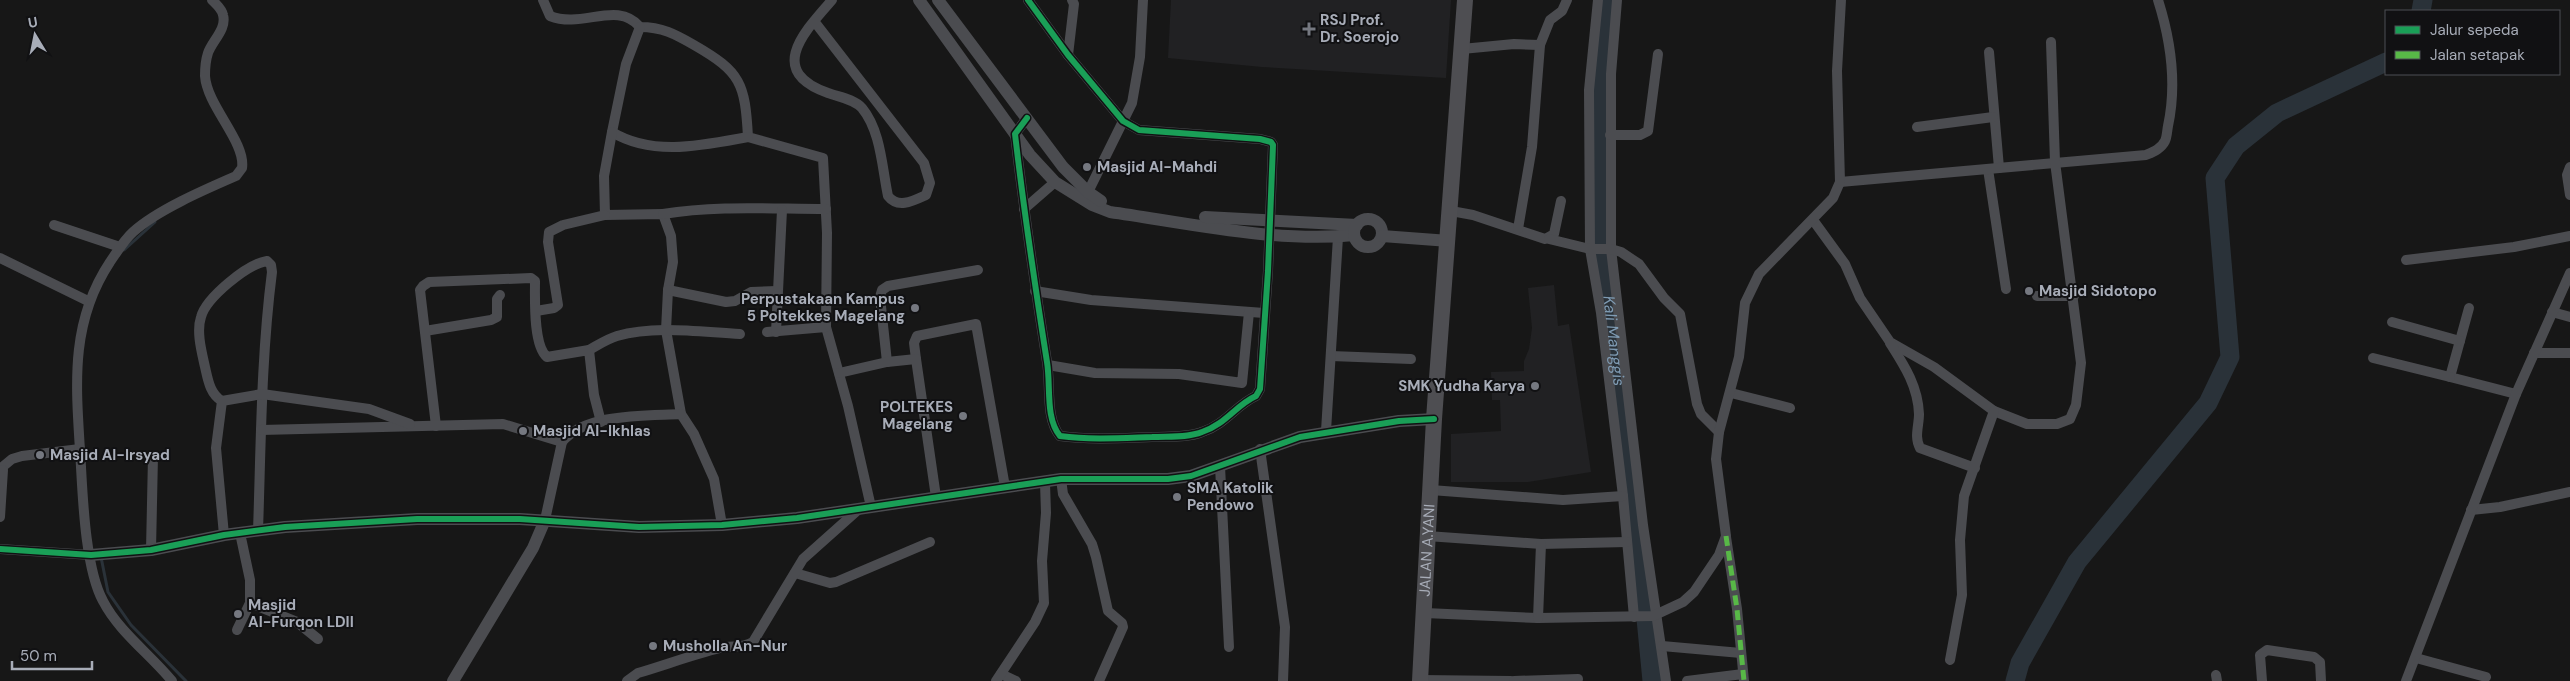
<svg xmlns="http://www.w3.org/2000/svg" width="2570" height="681" font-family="'DM Sans',sans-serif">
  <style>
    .built { fill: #212123 }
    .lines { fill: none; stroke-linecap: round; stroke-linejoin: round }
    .stream { stroke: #2a3239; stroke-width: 3 }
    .river { stroke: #2a3239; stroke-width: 19 }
    .minor { stroke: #4b4c50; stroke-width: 10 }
    .tertiary { stroke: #4b4c50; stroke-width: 12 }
    .trunk { stroke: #4e4e52; stroke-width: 16 }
    .quiet { stroke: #58b947; stroke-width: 5; stroke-dasharray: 10 5; stroke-linecap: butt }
    .cycleway-casing { stroke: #111113; stroke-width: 9 }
    .cycleway { stroke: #1a9f57; stroke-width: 6 }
    .poi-dot { fill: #757880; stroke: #111113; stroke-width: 2 }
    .labels { text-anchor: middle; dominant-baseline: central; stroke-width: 4; stroke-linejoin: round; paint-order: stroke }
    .poi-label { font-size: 15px; font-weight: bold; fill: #a8adb8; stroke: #111113; text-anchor: start }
    .street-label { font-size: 15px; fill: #a8adb8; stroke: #111113 }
    .water-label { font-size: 16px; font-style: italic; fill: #7f9bb3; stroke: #111113 }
  </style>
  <rect width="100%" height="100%" fill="#171717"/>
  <g class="built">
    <polygon points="1171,0 1451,0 1446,78 1262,67 1168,58"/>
    <polygon points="1554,285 1558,326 1569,324 1591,472 1528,482 1451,482 1451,434 1501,431 1500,400 1492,400 1491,372 1524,371 1524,361 1529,349 1532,328 1528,288"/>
  </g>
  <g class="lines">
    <g class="stream">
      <polyline points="124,250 155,222"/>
      <polyline points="101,557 108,592 131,625 186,681"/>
    </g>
    <g class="river">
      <path id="s1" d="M 1610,0 L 1601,76 L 1601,227 L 1640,556 L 1652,681"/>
      <polyline points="2421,11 2423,0"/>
      <polyline points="2015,681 2020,663 2077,562 2208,403 2230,357 2215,178 2236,146 2277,113 2386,62"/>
    </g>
    <g class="minor">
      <path d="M 543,0 L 550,16 C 583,29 617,0 640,27 C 662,27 675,34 694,45 C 741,72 745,83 748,137 L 823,158 L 827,233 L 826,327 L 848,406 L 871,507"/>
      <polyline points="1598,0 1589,90 1590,249 1601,313 1623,496 1634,617"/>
      <polyline points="1617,0 1611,74 1611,249 1643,525 1666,681"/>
      <path d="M 814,21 L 924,163 L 930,183 L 926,195 C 913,201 898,209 888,196 C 882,168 881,131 862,108 C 854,99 839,97 828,93 C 766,71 804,32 832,0"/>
      <path d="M 640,27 L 626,64 L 612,132 C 653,157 704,145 748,137"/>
      <polyline points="1462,49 1514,44 1540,45 1550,20 1562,11 1567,0"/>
      <polyline points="1989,52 1999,168"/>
      <polyline points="1068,55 1074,4 1072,0"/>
      <path d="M 1027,118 L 1015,134 C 1024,211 1035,286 1047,362 C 1051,386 1045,418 1060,436 C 1091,440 1121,438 1152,437 C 1168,436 1187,438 1202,432 C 1226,424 1236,405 1256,396 L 1260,389 L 1268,271 L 1273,145 L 1271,142 L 1260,139 L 1139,130 L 1123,121 L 1068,55 L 1028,0"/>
      <polyline points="1917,127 1993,117"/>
      <polyline points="612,132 604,176 605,215 663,214 671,236 673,262 668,290 666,330 681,414 694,434 714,479 722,525"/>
      <polyline points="1610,135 1640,135 1648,131 1658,54"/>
      <polyline points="2570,167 2567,175 2570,195"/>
      <polyline points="1988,169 2006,289"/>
      <path d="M 1840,182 L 2146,155 C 2153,152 2161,149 2165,141 C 2167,137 2167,131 2168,126 C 2177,84 2171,41 2158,0"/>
      <polyline points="1088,192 1132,103 1140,57 1143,0"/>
      <polyline points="1024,209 1055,182"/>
      <polyline points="1451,211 1473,215 1545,239 1554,234 1561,201"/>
      <path d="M 663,214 C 717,205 771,209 826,209"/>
      <polyline points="1813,220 1845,264 1860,298 1890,342 1934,367 1994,411 2027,424 2057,424 2070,419 2076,405 2081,363 2055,162 2051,42"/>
      <polyline points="54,225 120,247"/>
      <polyline points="1518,229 1532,147 1540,45"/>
      <polyline points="1549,239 1590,249 1611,249 1621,252 1639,264 1664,298 1680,314 1697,404 1701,414 1719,432"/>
      <polyline points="0,258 88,301"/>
      <polyline points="2406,260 2514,247 2570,236"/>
      <polyline points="668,290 726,302 735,301 751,292 777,291"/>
      <polyline points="1035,291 1091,300 1264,313"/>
      <polyline points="2037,296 2074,296"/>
      <polyline points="2469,308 2450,377 2516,394"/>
      <polyline points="536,311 554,308 558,305 548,242 549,232 563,225 605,215"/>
      <polyline points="2552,312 2570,317"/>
      <polyline points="2392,322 2460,341"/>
      <polyline points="425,331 491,320 497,317 497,299 500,295"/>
      <polyline points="767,332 826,327"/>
      <polyline points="776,332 782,210"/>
      <path d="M 1890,343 C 1904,365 1918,386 1919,414 C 1919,426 1914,437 1920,448 L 1975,468"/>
      <path d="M 589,350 C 598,345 607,339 617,336 C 656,325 700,332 740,334"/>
      <polyline points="2534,353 2570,353"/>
      <polyline points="1331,356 1411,359"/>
      <polyline points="2373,358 2450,377"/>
      <polyline points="916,359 914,343 917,336 976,324 1005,487"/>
      <polyline points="887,362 880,297 882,290 888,286 978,270"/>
      <polyline points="1048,365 1095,373 1179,374 1242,383 1249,312"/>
      <polyline points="839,373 887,362 916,359 936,497"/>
      <polyline points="1731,393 1790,408"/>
      <path d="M 222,401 C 210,394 208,380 205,367 C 202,353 196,332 201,317 C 206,298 247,264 267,261 L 271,265 L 272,272 C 261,358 261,444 258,531"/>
      <path d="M 436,426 L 420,290 L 423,286 L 429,282 L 531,278 L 535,281 C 535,298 533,346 547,357 L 589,350 L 594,395 L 601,422"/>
      <path d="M 261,430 L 503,424 L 562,442 C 585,413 646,416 681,414"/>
      <polyline points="1326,431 1338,237"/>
      <polyline points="1260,449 1285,627 1283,681"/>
      <polyline points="1220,466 1229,647"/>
      <polyline points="0,469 12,459 22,456 80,449"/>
      <polyline points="1061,479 1063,494 1092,544 1096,557 1108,611 1122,623 1123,627 1099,681"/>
      <polyline points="1431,490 1563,500 1623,496"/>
      <polyline points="2471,510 2500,507 2570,492"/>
      <polyline points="0,517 3,470"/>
      <polyline points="545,520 562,442"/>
      <polyline points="224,535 216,448 222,401 262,394 369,409 410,424"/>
      <polyline points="1427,536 1541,544 1627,542"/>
      <polyline points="1726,537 1737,609 1744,681"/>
      <polyline points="0,549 91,555"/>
      <polyline points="151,550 153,456"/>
      <polyline points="795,573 830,583 836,582 930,542"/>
      <polyline points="250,603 297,622 318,639"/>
      <polyline points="1425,613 1538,618 1653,616 1683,602 1694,592 1719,555 1726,536 1716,459 1719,432 1739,357 1745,303 1759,274 1833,198 1840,182 1837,71 1841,0"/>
      <polyline points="1538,618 1541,544"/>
      <polyline points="237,630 250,603 250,580 240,533"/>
      <polyline points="1662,646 1741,653"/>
      <polyline points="2416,658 2486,677"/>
      <polyline points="1950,660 1962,595 1960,540 1964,496 1994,411"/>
      <polyline points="1001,674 1016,681"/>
      <polyline points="2216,675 2217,681"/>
      <polyline points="1420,680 1511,681"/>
      <path d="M 172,681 C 150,654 119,632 103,601 C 86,570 83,503 81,467 C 77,393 67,327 110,262 C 117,252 124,240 133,232 C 157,210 206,189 236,176 L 242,168 C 246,142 207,106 205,76 C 205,70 206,59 208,53 C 212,41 227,29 223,15 C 222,9 216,4 212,0"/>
      <path d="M 627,681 L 638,673 C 665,665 692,655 720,648 C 732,645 742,649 753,642 L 803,559 L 859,509"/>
      <polyline points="996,681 1035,622 1044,603 1042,561 1046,513 1045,483"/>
      <polyline points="1514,681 1578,679"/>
      <polyline points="1687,681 1743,674"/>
      <polyline points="2262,681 2260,655 2267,650 2314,657 2320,662 2321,681"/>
      <polyline points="2406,681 2516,394 2570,273"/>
    </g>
    <g class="tertiary">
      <path d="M 919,0 L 1030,155 L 1055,182 L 1092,205 L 1110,212 C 1187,223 1277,243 1354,235"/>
      <polyline points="938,0 1063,167 1088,192 1101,201"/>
      <polyline points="1205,217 1357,225"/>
      <circle cx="1368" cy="233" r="14"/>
      <polyline points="1382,236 1449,241"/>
      <polyline points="91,555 151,550 224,535 285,527 417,519 520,519 639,527 722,525 797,518 1061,479 1168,479 1191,476 1300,437 1399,421 1434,419"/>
      <polyline points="453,681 533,548 545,520"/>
    </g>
    <path class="trunk" id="s2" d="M 1420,681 L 1434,419 L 1465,0"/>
    <polyline class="quiet" points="1726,536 1737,609 1744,681"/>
    <g class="cycleway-casing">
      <g id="cycleway">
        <path d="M 1027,118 L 1015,134 C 1024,211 1035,286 1047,362 C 1051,386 1045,418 1060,436 C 1091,440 1121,438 1152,437 C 1168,436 1187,438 1202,432 C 1226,424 1236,405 1256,396 L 1260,389 L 1268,271 L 1273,145 L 1271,142 L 1260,139 L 1139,130 L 1123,121 L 1068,55 L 1028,0"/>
        <polyline points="0,549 91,555 151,550 224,535 285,527 417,519 520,519 639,527 722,525 797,518 1061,479 1168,479 1191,476 1300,437 1399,421 1434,419"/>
      </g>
    </g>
    <use href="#cycleway" class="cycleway"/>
  </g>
  <g class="poi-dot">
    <path d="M1306.5 21.5h5v5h5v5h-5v5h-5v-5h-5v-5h5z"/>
    <circle cx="1087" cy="167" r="5"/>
    <circle cx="2029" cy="291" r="5"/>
    <circle cx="915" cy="308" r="5"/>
    <circle cx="1535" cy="386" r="5"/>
    <circle cx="963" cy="416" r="5"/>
    <circle cx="523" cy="431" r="5"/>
    <circle cx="40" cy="455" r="5"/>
    <circle cx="1177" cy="497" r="5"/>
    <circle cx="238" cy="614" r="5"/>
    <circle cx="653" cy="646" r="5"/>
  </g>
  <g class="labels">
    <g class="poi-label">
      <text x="1320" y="20">RSJ Prof.<tspan x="1320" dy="17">Dr. Soerojo</tspan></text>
      <text x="1097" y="167">Masjid Al-Mahdi</text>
      <text x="2039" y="291">Masjid Sidotopo</text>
      <text x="905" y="299" text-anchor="end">Perpustakaan Kampus<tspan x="905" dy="17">5 Poltekkes Magelang</tspan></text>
      <text x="1525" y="386" text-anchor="end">SMK Yudha Karya</text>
      <text x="953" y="407" text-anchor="end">POLTEKES<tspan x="953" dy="17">Magelang</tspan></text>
      <text x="533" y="431">Masjid Al-Ikhlas</text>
      <text x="50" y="455">Masjid Al-Irsyad</text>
      <text x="1187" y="488">SMA Katolik<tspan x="1187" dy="17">Pendowo</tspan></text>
      <text x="248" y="605">Masjid<tspan x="248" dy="17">Al-Furqon LDII</tspan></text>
      <text x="663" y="646">Musholla An-Nur</text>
    </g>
    <g class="street-label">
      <text stroke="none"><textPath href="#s2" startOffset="131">JALAN A.YANI</textPath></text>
    </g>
    <g class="water-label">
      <text stroke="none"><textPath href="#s1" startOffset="342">Kali Manggis</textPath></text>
    </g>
  </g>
  <rect x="2385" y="10" width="175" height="65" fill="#111113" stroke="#4d4f55"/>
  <rect x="2395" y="26" width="25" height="8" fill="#1a9f57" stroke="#4d4f55"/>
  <text x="2430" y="35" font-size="15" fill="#a8adb8">Jalur sepeda</text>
  <rect x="2395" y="51" width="25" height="8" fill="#58b947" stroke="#4d4f55"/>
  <text x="2430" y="60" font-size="15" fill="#a8adb8">Jalan setapak</text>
  <g transform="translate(35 35) rotate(350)" stroke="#111113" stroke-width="4" paint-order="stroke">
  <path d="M0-4L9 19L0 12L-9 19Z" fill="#a8adb8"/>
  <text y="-8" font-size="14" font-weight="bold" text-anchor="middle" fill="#a8adb8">U</text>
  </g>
  <path d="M12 661v8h80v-8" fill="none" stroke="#a8adb8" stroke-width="2.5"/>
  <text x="20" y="661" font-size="15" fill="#a8adb8" stroke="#111113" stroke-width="4" paint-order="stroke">50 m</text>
</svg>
